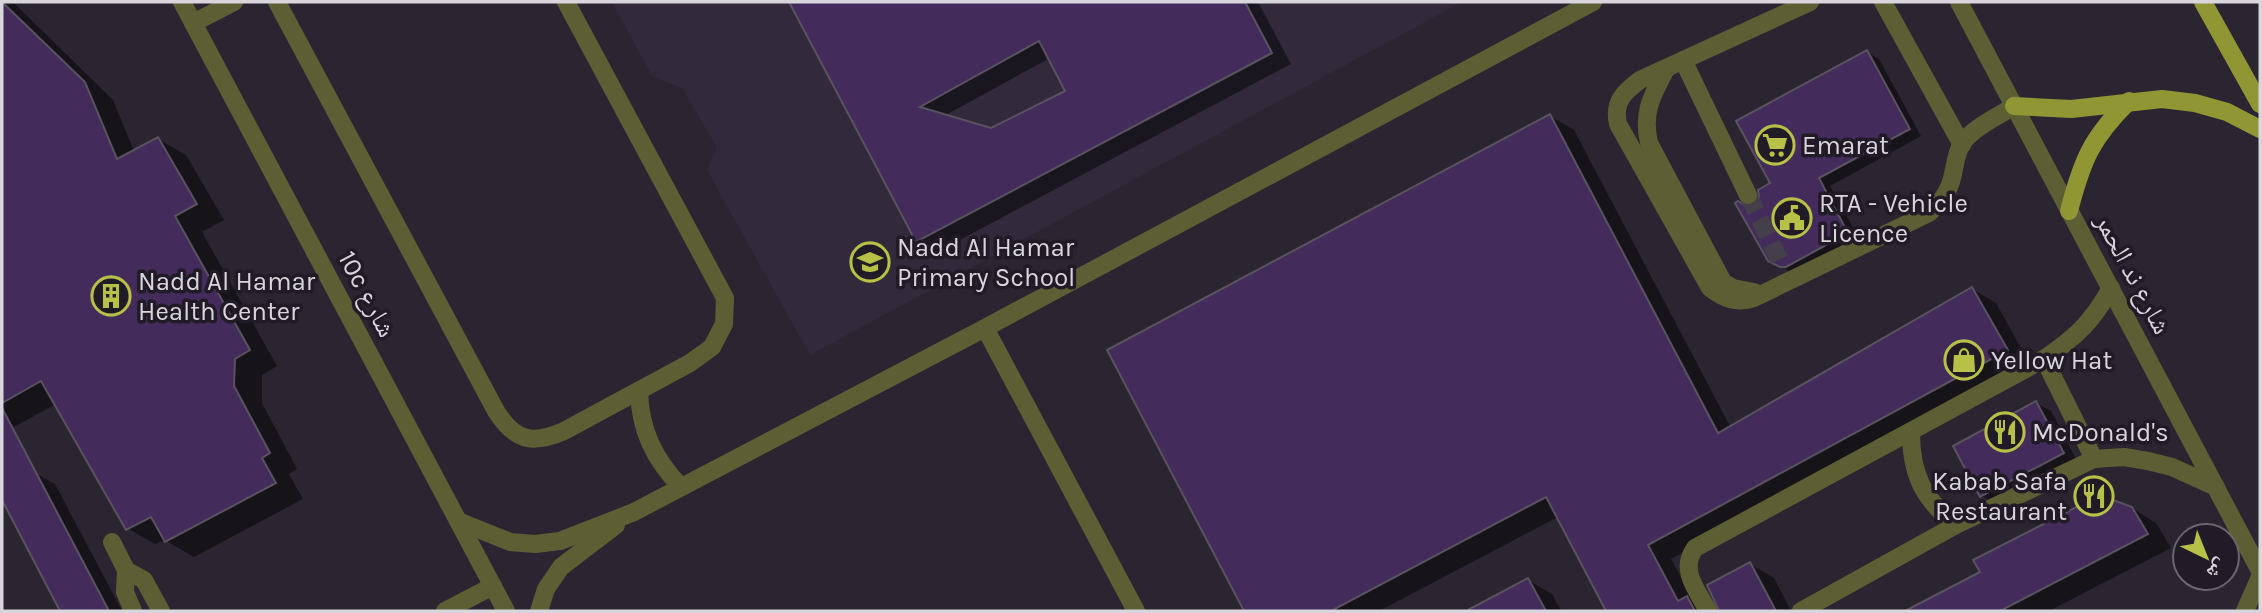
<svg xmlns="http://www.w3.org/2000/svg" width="2262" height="613" font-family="Karla,'Noto Naskh Arabic',sans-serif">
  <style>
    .built { fill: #322a3b }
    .shadow { fill: #0007; fill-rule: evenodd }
    .building { fill: #432c5b; stroke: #595360; stroke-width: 2; fill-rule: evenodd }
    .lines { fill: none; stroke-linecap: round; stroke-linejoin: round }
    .minor-tunnel { stroke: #443f4a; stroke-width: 18; stroke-dasharray: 18 9; stroke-linecap: butt }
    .minor { stroke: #5c5f34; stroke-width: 18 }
    .major { stroke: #909634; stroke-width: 18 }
    .labels { text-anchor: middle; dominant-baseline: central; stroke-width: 7; stroke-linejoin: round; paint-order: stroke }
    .poi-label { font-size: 26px; fill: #d8d5dc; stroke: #201b26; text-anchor: start }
    .street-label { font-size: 26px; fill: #d8d5dc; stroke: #201b26 }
  </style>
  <rect width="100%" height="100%" fill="#2a2530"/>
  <polygon class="built" points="612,2 1462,2 810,355 707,170 717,148 683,89 652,76"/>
  <g class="shadow">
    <polygon points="2,2 15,4 113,100 134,151 158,139 186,155 224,220 202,232 277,366 262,375 262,403 297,469 289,474 303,499 194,557 165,540 155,544 127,528 56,404 14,427 2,420"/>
    <path d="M 791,2 L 1258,2 L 1291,64 L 937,252 L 917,240 ZM 1050,58 L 1067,92 L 991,130 L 944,116 Z"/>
    <polygon points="1867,52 1879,59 1921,136 1830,186 1860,240 1795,274 1769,260 1747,208 1755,206 1772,184"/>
    <polygon points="1550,116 1574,130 1731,428 1972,289 1996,303 2030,364 1671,559 1695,603 1709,611 1609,611 1558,517 1379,611 1246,611 1109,350"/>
    <polygon points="2036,403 2051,411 2077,461 1996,505 1982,496"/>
    <polygon points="35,473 55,484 122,611 62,611 2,497 2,490"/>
    <polygon points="2132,508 2156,523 2171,548 2049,611 1909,611 1982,572"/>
    <polygon points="1750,564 1774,578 1791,611 1721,611 1709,586"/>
    <polygon points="1528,580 1552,594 1561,611 1470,611"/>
  </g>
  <g class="building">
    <polygon points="2,2 85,82 117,159 158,137 197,204 175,216 250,350 235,359 234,386 270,453 262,458 276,483 165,542 151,517 126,530 41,381 2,403"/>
    <path d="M 789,2 L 1245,2 L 1272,53 L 916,242 ZM 1039,41 L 1065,91 L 991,128 L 920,107 Z"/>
    <polygon points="1867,50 1910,129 1819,178 1848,233 1786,267 1780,267 1768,261 1735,203 1738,201 1746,206 1754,205 1759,197 1758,190 1770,183 1736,121"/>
    <polygon points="1550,114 1718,433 1972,287 2008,350 1648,545 1678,601 1687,596 1695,611 1606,611 1546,497 1331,611 1244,611 1107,350"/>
    <polygon points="2036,401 2064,453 1980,497 1953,446"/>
    <polygon points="2,408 109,611 60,611 2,500"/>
    <polygon points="2100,495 2132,507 2148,534 2000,611 1905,611 1980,572 1973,560"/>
    <polygon points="1750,562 1776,611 1719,611 1707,585"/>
    <polygon points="1528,578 1546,611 1466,611"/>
  </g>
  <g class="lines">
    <polyline class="minor-tunnel" points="1748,195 1783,267"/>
    <g class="minor">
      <polyline points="182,2 506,611"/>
      <path d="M 277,2 L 496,411 C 515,441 532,445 564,431 L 690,363 L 712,347 L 724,324 L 725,298 L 566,2"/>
      <path d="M 1810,2 L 1640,80 C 1624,92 1613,102 1618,124 L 1710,288 C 1724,299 1737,304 1754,298 L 1929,213 C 1937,205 1945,198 1949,187 C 1955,174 1954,158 1961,145 C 1972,128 1997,117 2014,106"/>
      <polyline points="1883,2 1962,145"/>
      <polyline points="1959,2 2260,571"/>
      <polyline points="193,23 234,2"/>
      <polyline points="1683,60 1748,195"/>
      <path d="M 1666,69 C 1652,96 1642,112 1649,143 L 1723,282 L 1733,288 L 1754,292"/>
      <polyline points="985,328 1136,611"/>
      <polyline points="2044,359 2094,459"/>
      <path d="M 639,391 C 640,430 654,459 681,487"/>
      <path d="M 1911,432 C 1911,474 1923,499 1956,525"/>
      <polyline points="458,521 510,542 535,544 560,541 634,512 985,328 1593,2"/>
      <polyline points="112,542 126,570 144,580 161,611"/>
      <polyline points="126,570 125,592 133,611"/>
      <polyline points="445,611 493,586"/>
      <polyline points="539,611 546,589 561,567 616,525"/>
      <path d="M 1708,611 C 1697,590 1679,570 1695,548 L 2044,359 C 2077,336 2092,322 2111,288"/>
      <polyline points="1801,611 1956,525 2094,459 2124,457 2148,461 2172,467 2216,487"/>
      <polyline points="2245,611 2260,577"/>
    </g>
    <g class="major">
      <polyline points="2203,2 2260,104"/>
      <polyline points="2014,106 2071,109 2162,99 2195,103 2227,112 2260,129"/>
      <path d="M 2069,211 C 2082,161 2091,138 2129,101"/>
    </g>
  </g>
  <defs>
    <g id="supermarket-ring" transform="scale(2.0125)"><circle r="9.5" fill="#201b26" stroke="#b8c147" stroke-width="1.5"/><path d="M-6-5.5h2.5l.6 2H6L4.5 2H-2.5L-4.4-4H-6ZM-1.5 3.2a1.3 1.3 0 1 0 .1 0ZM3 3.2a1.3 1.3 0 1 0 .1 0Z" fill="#b8c147"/></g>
    <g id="civic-ring" transform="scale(2.0125)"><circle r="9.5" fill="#201b26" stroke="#b8c147" stroke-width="1.5"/><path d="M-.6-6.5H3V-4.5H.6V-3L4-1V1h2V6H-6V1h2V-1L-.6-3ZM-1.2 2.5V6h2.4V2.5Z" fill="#b8c147"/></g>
    <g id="school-ring" transform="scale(2.0125)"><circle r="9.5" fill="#201b26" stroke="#b8c147" stroke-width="1.5"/><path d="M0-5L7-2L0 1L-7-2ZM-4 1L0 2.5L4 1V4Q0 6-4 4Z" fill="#b8c147"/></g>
    <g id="building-ring" transform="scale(2.0125)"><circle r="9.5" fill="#201b26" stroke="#b8c147" stroke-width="1.5"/><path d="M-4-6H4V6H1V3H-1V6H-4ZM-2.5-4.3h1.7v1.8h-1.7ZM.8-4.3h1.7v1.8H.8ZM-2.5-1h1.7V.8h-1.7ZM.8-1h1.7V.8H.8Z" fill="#b8c147"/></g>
    <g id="shop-ring" transform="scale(2.0125)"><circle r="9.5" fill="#201b26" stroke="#b8c147" stroke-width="1.5"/><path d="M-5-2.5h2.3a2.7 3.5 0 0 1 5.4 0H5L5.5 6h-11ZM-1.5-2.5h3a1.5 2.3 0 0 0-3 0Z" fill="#b8c147"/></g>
    <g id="restaurant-ring" transform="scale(2.0125)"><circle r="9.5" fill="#201b26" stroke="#b8c147" stroke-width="1.5"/><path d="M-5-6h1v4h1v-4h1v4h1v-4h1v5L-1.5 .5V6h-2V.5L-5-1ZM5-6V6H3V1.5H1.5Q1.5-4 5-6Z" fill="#b8c147"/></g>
  </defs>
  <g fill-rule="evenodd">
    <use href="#supermarket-ring" x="1775" y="145"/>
    <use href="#civic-ring" x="1792" y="218"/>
    <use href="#school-ring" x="870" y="262"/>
    <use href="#building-ring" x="111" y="296"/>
    <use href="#shop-ring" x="1964" y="360"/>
    <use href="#restaurant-ring" x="2005" y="432"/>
    <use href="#restaurant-ring" x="2094" y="496"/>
  </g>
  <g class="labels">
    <g class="poi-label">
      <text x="1802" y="145">Emarat</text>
      <text x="1819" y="203">RTA - Vehicle<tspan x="1819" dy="30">Licence</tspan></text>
      <text x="897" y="247">Nadd Al Hamar<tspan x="897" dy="30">Primary School</tspan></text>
      <text x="138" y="281">Nadd Al Hamar<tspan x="138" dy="30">Health Center</tspan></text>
      <text x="1991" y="360">Yellow Hat</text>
      <text x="2032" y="432">McDonald's</text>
      <text x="2067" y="481" text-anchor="end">Kabab Safa<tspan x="2067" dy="30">Restaurant</tspan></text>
    </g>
    <g class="street-label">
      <text transform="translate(2133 274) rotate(62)">شارع ند الحمر</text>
      <text transform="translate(367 294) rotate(62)">10c شارع</text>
    </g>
  </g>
  <rect width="2262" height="613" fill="none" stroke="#d8d5dc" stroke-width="7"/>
  <g transform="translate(2206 557) rotate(137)"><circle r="33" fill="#201b26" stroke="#6a656f" stroke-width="2"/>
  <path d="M0-5L12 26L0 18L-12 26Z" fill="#b8c147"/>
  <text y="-10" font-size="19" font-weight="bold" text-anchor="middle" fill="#d8d5dc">ش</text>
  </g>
</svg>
